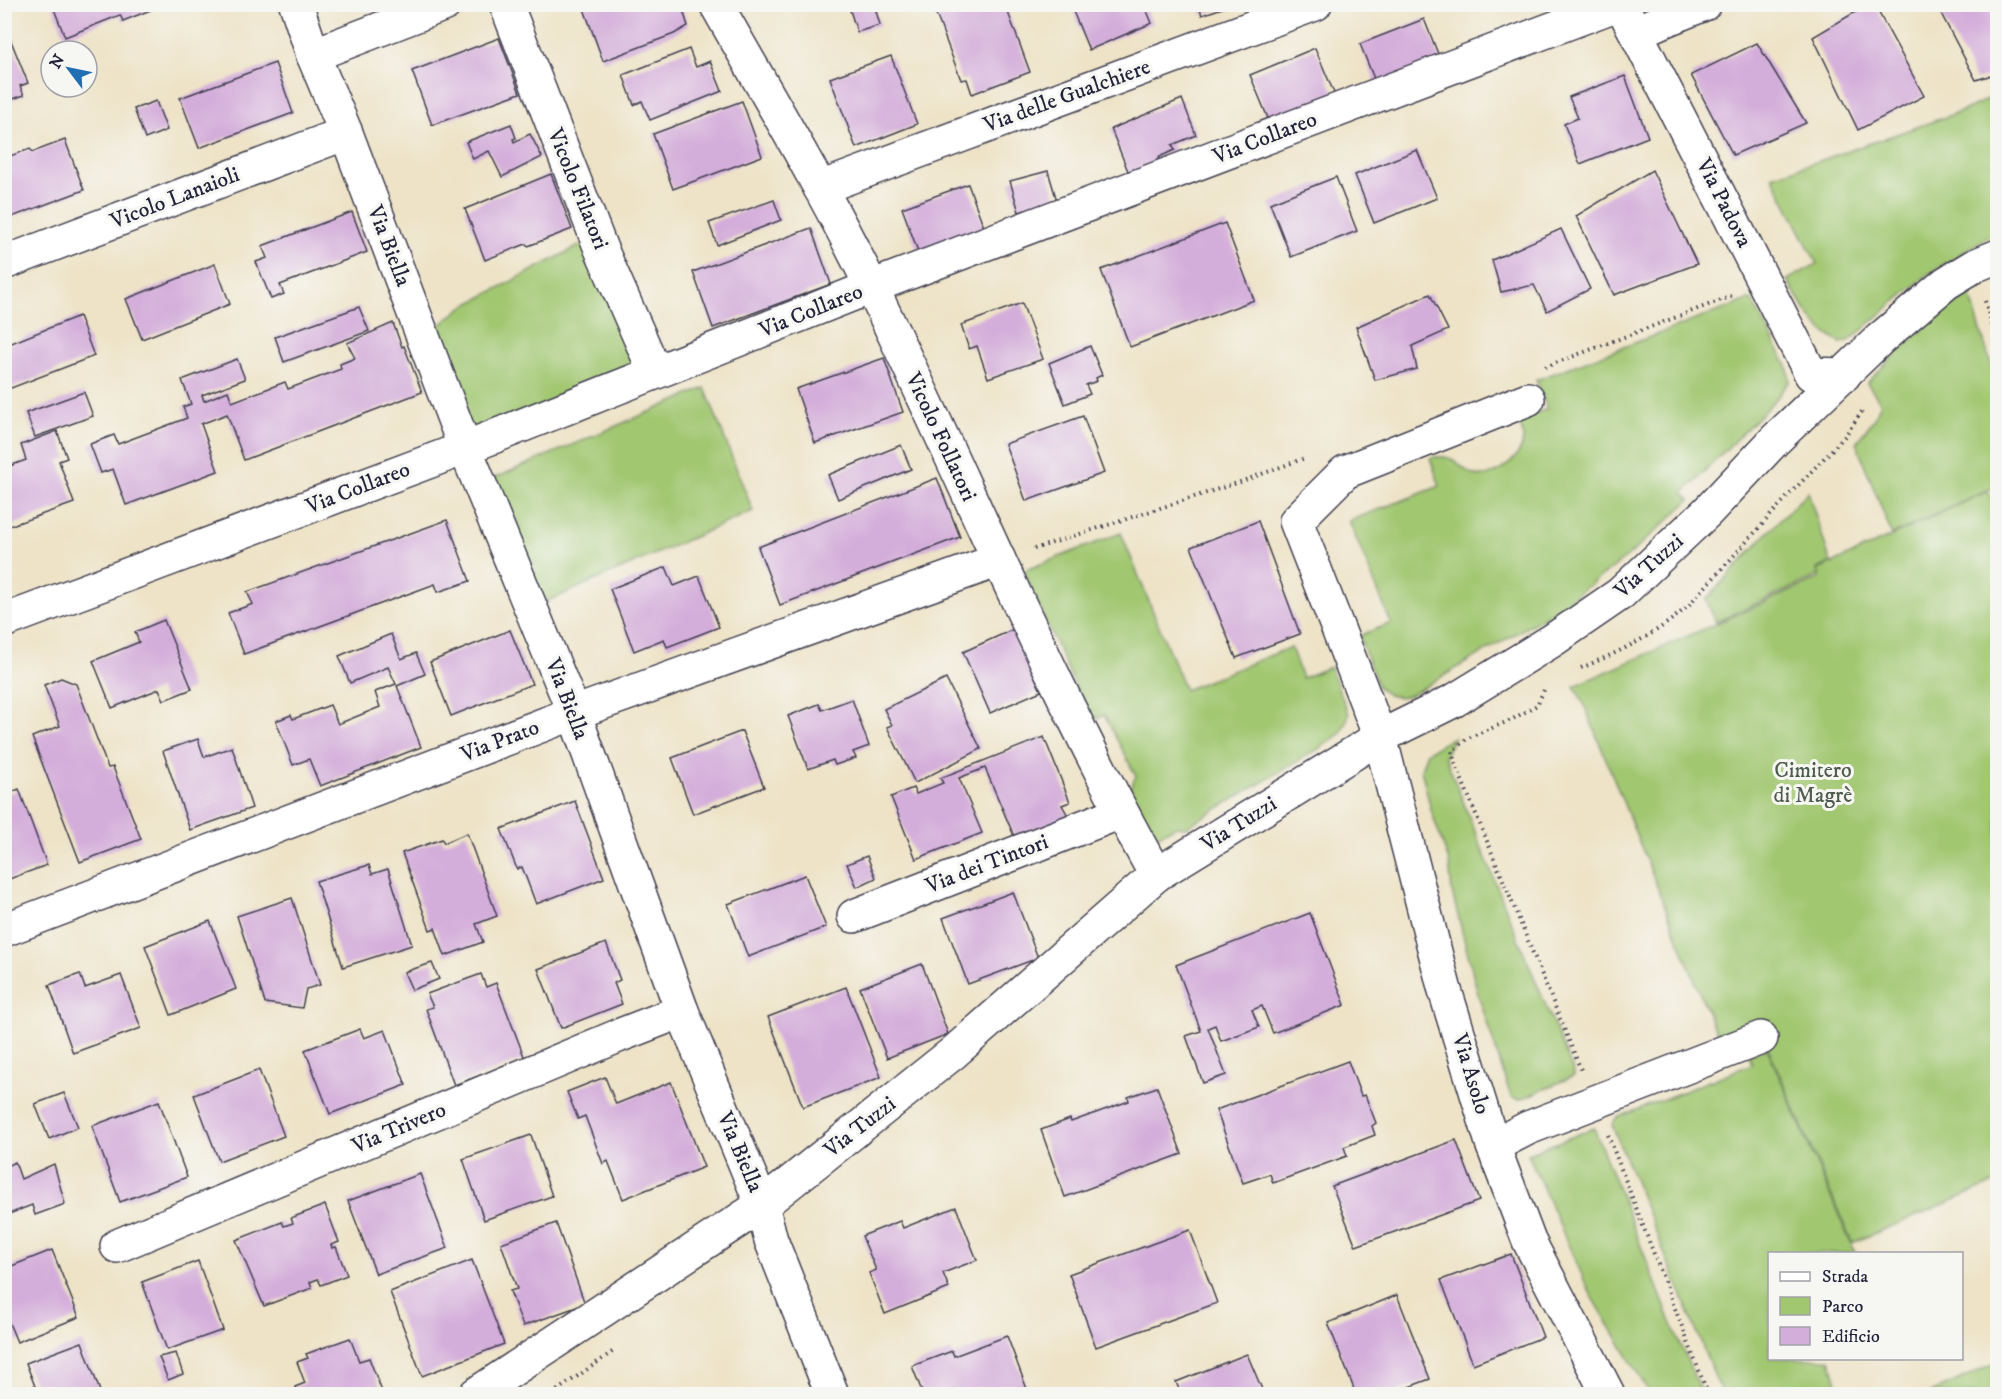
<svg xmlns="http://www.w3.org/2000/svg" width="2002" height="1399" font-family="'IM FELL DW Pica',serif">
  <style>
    .green { fill: #a1c771; stroke: #627456; stroke-width: 1.5 }
    .building { fill: #d4aeda }
    .lines { fill: none; stroke-linecap: round; stroke-linejoin: round }
    .minor-casing { stroke: #413f50; stroke-width: 36 }
    .path { stroke: #413f50; stroke-width: 4; stroke-dasharray: 1.5 4.5; stroke-linecap: butt }
    .minor { stroke: #fff; stroke-width: 33 }
    .labels { text-anchor: middle; dominant-baseline: central; stroke-width: 6; stroke-linejoin: round; paint-order: stroke }
    .street-label { font-size: 22px; fill: #22223b; stroke: #f6f6f2 }
    .park-label { font-size: 22px; fill: #4e5c4e; stroke: #f6f6f2 }
  </style>
  <rect width="100%" height="100%" fill="#f6f6f2"/>
  <filter id="ink" filterUnits="userSpaceOnUse"><feTurbulence type="fractalNoise" baseFrequency=".0167" numOctaves="2"/><feDisplacementMap in="SourceGraphic" scale="12" xChannelSelector="R" yChannelSelector="G"/><feConvolveMatrix kernelMatrix="1 2 1 2 8 2 1 2 1" color-interpolation-filters="sRGB"/></filter>
  <filter id="wash" filterUnits="userSpaceOnUse"><feTurbulence type="fractalNoise" baseFrequency=".008" numOctaves="4" result="noise"/><feDisplacementMap in="SourceGraphic" scale="24" xChannelSelector="R" yChannelSelector="G"/><feGaussianBlur stdDeviation="1.35" result="paint"/><feColorMatrix in="noise" values="0 0 0 0 0 0 0 0 0 0 0 0 0 0 0 0 0 1.4 0 .05"/><feComposite in="paint" operator="in"/></filter>
  <g filter="url(#wash)">
    <rect width="100%" height="100%" fill="#eee3c7"/>
    <g class="green">
      <path d="M 1997,95 L 1997,231 L 1927,275 L 1850,340 L 1841,343 C 1813,329 1803,306 1787,280 L 1817,264 L 1772,176 L 1816,162 L 1963,111 Z"/>
      <polygon points="590,240 647,393 472,460 428,335 461,308"/>
      <path d="M 1970,294 L 1997,385 L 1997,486 L 1892,535 L 1856,443 L 1873,420 L 1881,403 L 1867,383 C 1898,351 1932,318 1970,294 Z"/>
      <path d="M 1751,299 L 1787,366 L 1790,381 L 1775,400 L 1683,493 L 1690,500 L 1627,557 L 1556,610 L 1409,696 C 1397,698 1387,697 1378,687 L 1359,636 L 1391,623 L 1349,521 L 1440,486 L 1430,458 C 1461,451 1459,475 1481,476 C 1498,476 1524,456 1523,438 C 1523,432 1520,425 1518,419 L 1547,409 L 1536,380 Z"/>
      <polygon points="705,388 753,511 541,604 483,483"/>
      <polygon points="1988,491 1998,513 1997,1182 1852,1243 1757,1022 1720,1039 1709,1016 1583,702 1574,686 1820,578 1818,570"/>
      <polygon points="1808,492 1831,563 1817,569 1818,576 1716,622 1706,600 1772,528"/>
      <polygon points="1121,533 1185,690 1291,647 1302,678 1330,667 1349,715 1341,733 1320,748 1186,827 1176,826 1157,836 1152,835 1126,796 1136,776 1104,715 1091,721 1023,571"/>
      <polygon points="1454,737 1445,756 1512,924 1574,1073 1574,1076 1519,1100 1513,1098 1509,1091 1478,994 1452,892 1449,862 1431,810 1421,769 1427,752"/>
      <polygon points="1767,1048 1855,1253 1770,1254 1770,1358 1830,1359 1840,1394 1722,1394 1612,1125 1616,1118 1752,1064 1749,1055"/>
      <polygon points="1594,1128 1677,1337 1702,1394 1650,1394 1589,1291 1528,1154"/>
      <polygon points="1997,1362 1997,1394 1928,1394"/>
    </g>
    <g id="blocks">
      <g class="building">
        <polygon points="52,4 163,4 163,5 123,21 120,15 65,37"/>
        <polygon points="587,4 681,4 688,26 674,34 603,61 583,6"/>
        <polygon points="848,4 874,4 880,25 857,32"/>
        <polygon points="962,4 1005,4 1030,72 972,94 967,79 961,80 936,14"/>
        <polygon points="1070,4 1144,4 1152,23 1089,50"/>
        <polygon points="1198,4 1231,4 1231,5 1202,15"/>
        <polygon points="1869,4 1874,4 1924,96 1858,130 1813,37"/>
        <polygon points="1936,4 1998,4 1998,73 1976,80"/>
        <polygon points="1424,19 1441,61 1377,86 1360,44"/>
        <polygon points="5,26 28,83 20,86 24,95 5,102"/>
        <polygon points="499,38 520,93 432,125 412,71"/>
        <polygon points="1757,43 1806,123 1733,155 1691,75"/>
        <polygon points="1315,48 1337,100 1270,123 1250,75"/>
        <polygon points="689,49 696,67 710,61 722,91 650,120 642,101 634,105 623,75"/>
        <polygon points="891,56 917,124 856,148 830,78"/>
        <polygon points="275,63 293,113 199,148 180,98"/>
        <polygon points="1625,76 1648,137 1580,164 1564,124 1578,118 1569,97"/>
        <polygon points="1182,99 1196,135 1172,145 1175,150 1159,157 1161,163 1130,176 1111,129"/>
        <polygon points="156,101 167,130 145,139 134,109"/>
        <polygon points="742,101 762,156 673,189 653,134"/>
        <polygon points="511,124 516,138 513,139 514,142 530,134 542,157 502,177 489,151 473,159 466,142"/>
        <polygon points="65,140 84,190 4,220 4,158 30,149 33,152"/>
        <polygon points="1417,150 1437,198 1374,223 1355,175"/>
        <polygon points="1652,170 1697,264 1614,295 1576,216"/>
        <polygon points="1048,171 1057,201 1019,212 1010,181"/>
        <polygon points="551,174 572,229 528,246 526,244 485,260 465,209"/>
        <polygon points="1336,177 1357,231 1291,257 1270,203"/>
        <polygon points="968,184 985,230 919,254 902,208"/>
        <polygon points="774,200 781,220 717,245 709,223"/>
        <polygon points="352,212 367,252 280,285 284,294 271,299 256,262 267,258 262,246"/>
        <polygon points="1225,223 1254,300 1130,347 1101,270"/>
        <polygon points="811,228 831,284 713,328 693,272"/>
        <polygon points="1561,229 1590,289 1547,311 1534,285 1501,292 1492,260"/>
        <polygon points="215,264 230,304 142,339 126,299"/>
        <polygon points="1430,294 1448,330 1412,346 1417,369 1375,380 1356,327"/>
        <polygon points="1022,303 1043,359 988,378 977,346 969,349 961,325"/>
        <polygon points="359,307 369,331 284,362 275,337"/>
        <polygon points="79,316 94,356 6,390 4,346"/>
        <polygon points="393,323 402,347 404,346 422,392 244,460 227,414 201,424 218,471 126,505 113,469 101,473 90,444 114,435 118,444 187,418 183,407 191,404 182,380 237,359 245,379 202,395 204,401 228,391 232,402 285,382 288,389 341,369 340,364 355,358 347,343"/>
        <polygon points="1090,346 1102,375 1096,378 1097,381 1086,385 1090,394 1065,404 1049,363"/>
        <polygon points="884,358 903,412 815,443 796,389"/>
        <polygon points="84,392 93,416 35,437 26,413"/>
        <polygon points="1083,416 1104,473 1026,501 1005,444"/>
        <polygon points="57,431 67,458 59,461 74,503 4,528 4,468 26,460 21,445"/>
        <polygon points="901,445 911,469 838,499 828,475"/>
        <polygon points="937,478 960,537 780,605 758,547"/>
        <polygon points="447,520 470,581 438,592 435,584 244,654 228,613 253,604 247,592"/>
        <polygon points="1258,521 1300,634 1236,658 1191,547"/>
        <polygon points="666,567 674,586 699,576 719,627 667,647 664,639 634,651 610,589"/>
        <polygon points="164,620 192,689 164,700 159,689 112,708 93,661 139,642 135,632"/>
        <polygon points="1014,629 1041,691 990,713 963,652"/>
        <polygon points="510,630 532,684 451,716 430,662"/>
        <polygon points="391,634 401,659 416,653 425,674 397,686 421,747 320,786 309,759 293,765 276,721 291,715 293,719 330,705 338,724 380,707 375,692 396,684 388,667 350,683 339,656"/>
        <polygon points="61,678 76,684 108,768 113,767 141,839 80,862 32,737 60,726 44,685"/>
        <polygon points="946,679 981,749 915,783 887,727 892,725 884,709"/>
        <polygon points="852,699 869,746 853,752 856,758 835,765 833,760 808,769 788,716 819,704 822,710"/>
        <polygon points="742,731 764,787 693,814 672,758"/>
        <polygon points="1044,737 1070,802 1062,805 1071,821 1017,843 985,768 959,778 982,833 916,859 891,797 913,788 916,794 943,783 940,778"/>
        <polygon points="198,739 204,757 232,747 252,808 190,830 163,751"/>
        <polygon points="19,789 47,865 4,881 4,795"/>
        <polygon points="575,801 604,878 536,904 522,867 517,869 501,829"/>
        <polygon points="467,833 497,916 476,924 483,942 445,956 435,928 430,930 402,853 442,839 444,843"/>
        <polygon points="867,856 876,878 857,887 847,864"/>
        <polygon points="369,865 372,874 388,869 412,945 343,967 316,881"/>
        <polygon points="805,875 826,927 748,957 728,904"/>
        <polygon points="1013,892 1038,958 968,984 943,918"/>
        <polygon points="292,898 320,985 306,989 302,1008 265,1003 237,916"/>
        <polygon points="1310,913 1345,1005 1273,1033 1262,1006 1252,1010 1259,1027 1221,1041 1215,1025 1208,1028 1226,1075 1203,1083 1186,1036 1201,1031 1176,965"/>
        <polygon points="210,921 236,989 171,1015 145,946"/>
        <polygon points="606,943 620,980 614,983 622,1004 561,1028 538,969"/>
        <polygon points="432,963 439,979 412,990 404,972"/>
        <polygon points="922,964 948,1034 887,1058 860,988"/>
        <polygon points="80,974 85,988 121,975 141,1028 73,1053 49,985"/>
        <polygon points="481,974 486,987 496,983 525,1059 454,1085 426,1009 433,1007 427,994"/>
        <polygon points="846,987 881,1077 803,1107 768,1017"/>
        <polygon points="360,1029 364,1038 385,1030 406,1085 330,1114 305,1050"/>
        <polygon points="1348,1061 1361,1096 1365,1095 1376,1123 1372,1126 1375,1135 1344,1147 1347,1156 1273,1183 1270,1174 1243,1183 1216,1110"/>
        <polygon points="259,1070 284,1136 219,1161 194,1095"/>
        <polygon points="605,1077 616,1104 671,1082 704,1167 623,1199 608,1161 603,1164 585,1116 578,1119 567,1092"/>
        <polygon points="1157,1087 1182,1154 1065,1197 1041,1130 1070,1119 1071,1122 1129,1101 1128,1097"/>
        <polygon points="64,1093 78,1127 49,1139 35,1104"/>
        <polygon points="159,1101 187,1177 120,1202 92,1126"/>
        <polygon points="531,1135 552,1196 484,1220 463,1159"/>
        <polygon points="1456,1140 1479,1201 1356,1246 1332,1186"/>
        <polygon points="15,1162 21,1179 54,1164 65,1204 35,1215 32,1205 4,1216 4,1167"/>
        <polygon points="420,1174 448,1248 376,1274 348,1201"/>
        <polygon points="325,1205 339,1242 331,1245 332,1248 336,1247 347,1275 321,1285 318,1279 310,1282 312,1288 264,1306 236,1240 282,1222 284,1226 293,1223 291,1218"/>
        <polygon points="956,1207 977,1260 943,1273 949,1288 885,1314 869,1273 876,1270 862,1236 900,1221 903,1228"/>
        <polygon points="556,1223 585,1304 523,1326 510,1291 517,1289 501,1243"/>
        <polygon points="1190,1230 1217,1303 1096,1347 1069,1274"/>
        <polygon points="52,1250 79,1317 17,1342 4,1311 4,1269"/>
        <polygon points="1511,1254 1543,1337 1473,1364 1441,1280"/>
        <polygon points="472,1260 504,1344 422,1376 390,1292"/>
        <polygon points="198,1261 223,1330 167,1350 142,1282"/>
        <polygon points="1397,1295 1430,1379 1390,1394 1356,1394 1328,1323"/>
        <polygon points="1007,1336 1027,1389 1013,1394 923,1394 912,1366 952,1351 954,1356"/>
        <polygon points="350,1338 359,1361 369,1358 383,1394 298,1394 295,1387 305,1383 297,1362 308,1358 306,1354"/>
        <polygon points="82,1342 101,1394 38,1394 26,1363"/>
        <polygon points="176,1353 183,1374 168,1380 159,1357"/>
        <polygon points="1247,1354 1264,1394 1181,1394 1176,1382"/>
      </g>
    </g>
  </g>
  <g filter="url(#ink)">
    <use href="#blocks" fill-opacity="0" stroke="#413f50" stroke-width="1.5"/>
    <g class="lines">
      <g class="minor-casing">
        <g id="minor">
          <polyline points="296,4 313,55 346,133 465,448 574,713 682,1011 762,1205 771,1240 832,1394"/>
          <polyline points="506,4 601,249 655,372"/>
          <path d="M 716,4 C 769,98 825,191 872,288 C 967,484 1050,685 1156,875"/>
          <polyline points="1621,4 1811,374 1844,375"/>
          <polyline points="1636,32 1704,4"/>
          <polyline points="313,55 445,4"/>
          <polyline points="820,188 1315,4"/>
          <polyline points="4,263 346,133"/>
          <polyline points="1528,399 1345,472 1296,521 1380,737 1444,987 1493,1146 1529,1241 1608,1394"/>
          <polyline points="4,621 465,448 871,287 1618,4"/>
          <polyline points="854,916 1121,812"/>
          <polyline points="4,930 574,713 999,560"/>
          <polyline points="1493,1146 1528,1128 1761,1038"/>
          <polyline points="117,1246 618,1036 682,1011"/>
          <polyline points="476,1394 762,1205 953,1053 1156,875 1380,737 1455,700 1553,640 1620,594 1707,512 1775,440 1880,339 1946,283 1974,266 1998,256"/>
        </g>
      </g>
      <g class="path">
        <polyline points="1985,301 1998,348"/>
        <polyline points="1545,367 1732,296"/>
        <polyline points="1034,549 1240,482 1305,458"/>
        <path d="M 1581,668 C 1619,652 1656,635 1687,607 L 1790,494 L 1845,436 L 1863,410"/>
        <polyline points="1544,690 1537,705 1511,720 1468,738 1452,751 1455,763 1581,1070"/>
        <polyline points="1608,1135 1708,1394"/>
        <polyline points="552,1394 615,1350"/>
      </g>
      <use href="#minor" class="minor"/>
    </g>
  </g>
  <g class="labels">
    <g class="street-label">
      <text transform="translate(1067 96) rotate(-20)">Via delle Gualchiere</text>
      <text transform="translate(1265 138) rotate(-21)">Via Collareo</text>
      <text transform="translate(578 189) rotate(68)">Vicolo Filatori</text>
      <text transform="translate(175 198) rotate(-21)">Vicolo Lanaioli</text>
      <text transform="translate(1724 203) rotate(63)">Via Padova</text>
      <text transform="translate(389 246) rotate(69)">Via Biella</text>
      <text transform="translate(811 311) rotate(-22)">Via Collareo</text>
      <text transform="translate(941 437) rotate(65)">Vicolo Follatori</text>
      <text transform="translate(358 488) rotate(-21)">Via Collareo</text>
      <text transform="translate(1649 566) rotate(-42)">Via Tuzzi</text>
      <text transform="translate(567 699) rotate(69)">Via Biella</text>
      <text transform="translate(500 741) rotate(-21)">Via Prato</text>
      <text transform="translate(1239 824) rotate(-32)">Via Tuzzi</text>
      <text transform="translate(987 864) rotate(-21)">Via dei Tintori</text>
      <text transform="translate(1471 1074) rotate(73)">Via Asolo</text>
      <text transform="translate(860 1127) rotate(-38)">Via Tuzzi</text>
      <text transform="translate(399 1128) rotate(-23)">Via Trivero</text>
      <text transform="translate(740 1152) rotate(67)">Via Biella</text>
    </g>
    <g class="park-label">
      <text x="1813" y="770">Cimitero<tspan x="1813" dy="25">di Magrè</tspan></text>
    </g>
  </g>
  <rect width="2002" height="1399" fill="none" stroke="#f6f6f2" stroke-width="24"/>
  <rect x="1768" y="1252" width="195" height="108" fill="#f6f6f2" stroke="#a1a1a9" stroke-width="1.5"/>
  <rect x="1780" y="1272" width="30" height="9" fill="#ffffff" stroke="#a1a1a9" stroke-width="1.5"/>
  <text x="1822" y="1282" font-size="18" fill="#22223b">Strada</text>
  <rect x="1780" y="1297" width="30" height="18" fill="#a1c771" stroke="#a1a1a9" stroke-width="1.5"/>
  <text x="1822" y="1312" font-size="18" fill="#22223b">Parco</text>
  <rect x="1780" y="1327" width="30" height="18" fill="#d4aeda" stroke="#a1a1a9" stroke-width="1.5"/>
  <text x="1822" y="1342" font-size="18" fill="#22223b">Edificio</text>
  <g transform="translate(69 69) rotate(302)"><circle r="28" fill="#f6f6f2" stroke="#a1a1a9" stroke-width="1.5"/>
  <path d="M0-4.5L10 22L0 15L-10 22Z" fill="#1f6fb2"/>
  <text y="-9" font-size="16" font-weight="bold" text-anchor="middle" fill="#22223b">N</text>
  </g>
</svg>
